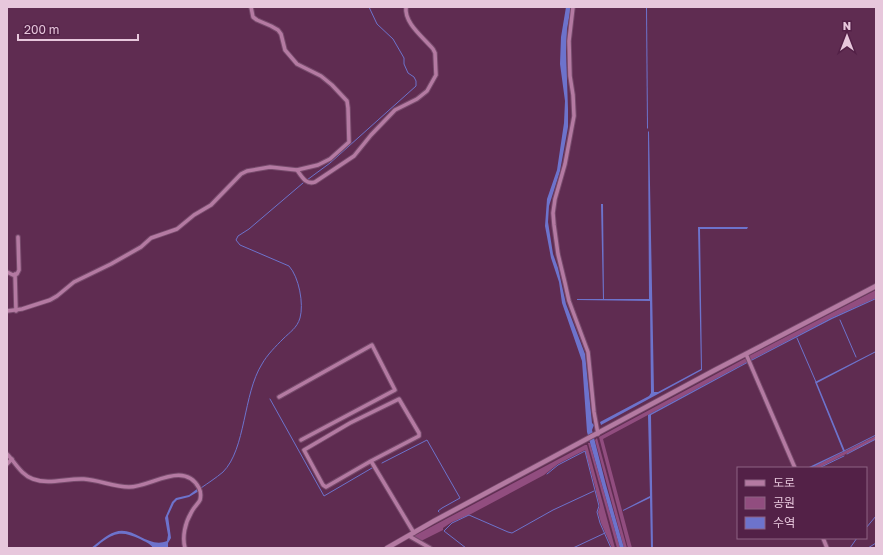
<svg xmlns="http://www.w3.org/2000/svg" width="883" height="555" font-family="'Golos Text','Noto Sans KR',sans-serif">
  <style>
    .green { fill: #914d7f }
    .water { fill: #6d73cc }
    .lines { fill: none; stroke-linecap: round; stroke-linejoin: round }
    .stream { stroke: #6d73cc; stroke-width: 1 }
    .street-casing { stroke: #774b6c; stroke-width: 5.5 }
    .secondary-casing { stroke: #774b6c; stroke-width: 6 }
    .street { stroke: #b47aa2; stroke-width: 3.5 }
    .secondary { stroke: #b47aa2; stroke-width: 4.5 }
  </style>
  <rect width="100%" height="100%" fill="#5f2c51"/>
  <g class="green">
    <polygon points="876,290 876,298 831,318 751,360 749,356"/>
    <polygon points="746,358 747,358 749,361 603,439 632,548 628,548 599,437"/>
    <polygon points="876,436 876,439 818,468 811,468"/>
    <polygon points="597,438 627,548 624,548 595,440"/>
    <polygon points="588,443 590,443 620,548 617,548"/>
    <polygon points="585,445 587,445 615,548 612,548 601,523 598,512 600,506 596,492 596,490 585,450 558,464 544,475 471,514 452,522 443,528 443,530 421,541 415,538 414,536"/>
  </g>
  <g class="water">
    <polygon points="566,7 571,7 567,29 566,51 568,109 568,127 560,171 549,206 548,222 553,254 558,268 566,304 585,354 592,423 594,425 592,430 606,485 624,548 620,548 587,432 582,361 562,303 559,282 551,258 545,226 547,199 557,170 564,123 565,101 560,64 561,37"/>
    <polygon points="646,7 647,7 648,129 647,128"/>
    <polygon points="648,131 649,132 654,392 658,392 701,369 698,227 748,227 747,229 700,229 702,370 601,425 600,422 649,396 651,393 650,301 577,300 577,299 603,299 601,204 603,204 604,299 649,299"/>
    <polygon points="876,298 876,299 832,319 751,361 751,360 831,318"/>
    <polygon points="876,351 876,352 817,383 845,451 811,468 807,468 843,451 815,382"/>
    <polygon points="749,361 749,362 651,415 653,548 651,548 650,498 623,511 623,510 650,496 648,415"/>
    <path d="M 197,489 L 199,491 L 189,497 L 177,500 L 174,503 L 168,516 L 171,538 L 168,543 L 168,548 L 153,548 C 150,543 145,542 140,539 C 124,532 117,531 102,542 C 98,545 96,548 91,548 C 98,543 106,535 115,532 C 133,525 148,549 167,541 L 168,535 L 165,518 L 172,502 L 176,498 L 189,495 Z"/>
  </g>
  <g class="lines">
    <g class="stream">
      <polyline points="307,180 330,163 416,86 416,81 414,77 408,73 404,64 404,58 393,39 377,24 369,7"/>
      <polyline points="840,320 856,357"/>
      <polyline points="797,338 816,382"/>
      <polyline points="270,399 324,496 372,468"/>
      <polyline points="844,451 876,435"/>
      <polyline points="847,454 876,439"/>
      <polyline points="382,463 427,440 460,498 442,508 438,511 439,512"/>
      <polyline points="819,468 844,456"/>
      <polyline points="547,474 558,465 585,451 599,506 597,512 600,523 611,548"/>
      <path d="M 201,488 C 208,483 216,478 223,472 C 246,449 243,394 262,364 C 267,355 276,346 283,339 C 290,332 297,328 300,318 C 304,304 299,277 289,266 L 240,245 L 236,240 L 238,236 L 249,229 L 303,183"/>
      <polyline points="876,500 876,502"/>
      <polyline points="866,528 876,516"/>
      <polyline points="466,548 444,531 452,523 469,515 508,532 512,533 553,510 594,491"/>
      <polyline points="573,548 605,533"/>
      <polyline points="850,548 857,538"/>
      <polyline points="868,548 876,543"/>
    </g>
    <g class="street-casing">
      <g id="street">
        <polyline points="573,7 569,41 570,76 573,95 574,116 565,164 555,199 553,213 554,225 558,254 565,283 569,301 588,352 594,412 598,434"/>
        <path d="M 297,170 C 302,177 306,185 315,182 L 354,156 L 371,135 L 395,110 L 417,99 L 427,91 L 436,75 L 435,53 L 433,49 C 423,37 404,23 406,7"/>
        <polyline points="7,272 13,275 17,274 19,270 18,237"/>
        <polyline points="15,274 16,311"/>
        <polyline points="7,311 22,309 50,300 57,296 74,282 111,264 141,247 151,238 177,229 194,215 211,205 241,174 247,171 270,167 297,170 318,165 330,159 349,142 348,108 347,101 332,85 321,76 297,64 285,50 281,34 278,30 271,26 257,20 253,17 251,7"/>
        <polyline points="746,354 795,468"/>
        <polyline points="279,397 372,345 395,390 301,440"/>
        <path d="M 7,454 C 15,462 21,475 33,479 C 49,485 67,478 84,479 C 99,480 114,487 129,487 C 151,487 184,460 199,488 C 201,492 201,496 200,500 C 198,504 193,508 191,513 C 185,523 182,537 185,548"/>
        <polyline points="371,461 419,436 419,433 399,399 350,423 304,450 323,485 326,487 371,461 414,533"/>
        <polyline points="7,464 12,459"/>
        <polyline points="409,536 430,548"/>
        <polyline points="823,538 827,548"/>
      </g>
    </g>
    <g class="secondary-casing">
      <polyline id="secondary" points="387,548 434,521 715,370 876,286"/>
    </g>
    <use href="#street" class="street"/>
    <use href="#secondary" class="secondary"/>
  </g>
  <rect width="883" height="555" fill="none" stroke="#e7c7dc" stroke-width="16"/>
  <rect x="737" y="467" width="130" height="72" fill="#532147" stroke="#8e6383"/>
  <rect x="745" y="480" width="20" height="6" fill="#b47aa2" stroke="#8e6383"/>
  <text x="773" y="487" font-size="12" fill="#e7c7dc">도로</text>
  <rect x="745" y="497" width="20" height="12" fill="#914d7f" stroke="#8e6383"/>
  <text x="773" y="507" font-size="12" fill="#e7c7dc">공원</text>
  <rect x="745" y="517" width="20" height="12" fill="#6d73cc" stroke="#8e6383"/>
  <text x="773" y="527" font-size="12" fill="#e7c7dc">수역</text>
  <g transform="translate(847 36)" stroke="#532147" stroke-width="3" paint-order="stroke">
  <path d="M0-3L7 15L0 10L-7 15Z" fill="#e7c7dc"/>
  <text y="-6" font-size="11" font-weight="bold" text-anchor="middle" fill="#e7c7dc">N</text>
  </g>
  <path d="M18 34v6h120v-6" fill="none" stroke="#e7c7dc" stroke-width="2"/>
  <text x="24" y="34" font-size="12" fill="#e7c7dc" stroke="#532147" stroke-width="3" paint-order="stroke">200 m</text>
</svg>
